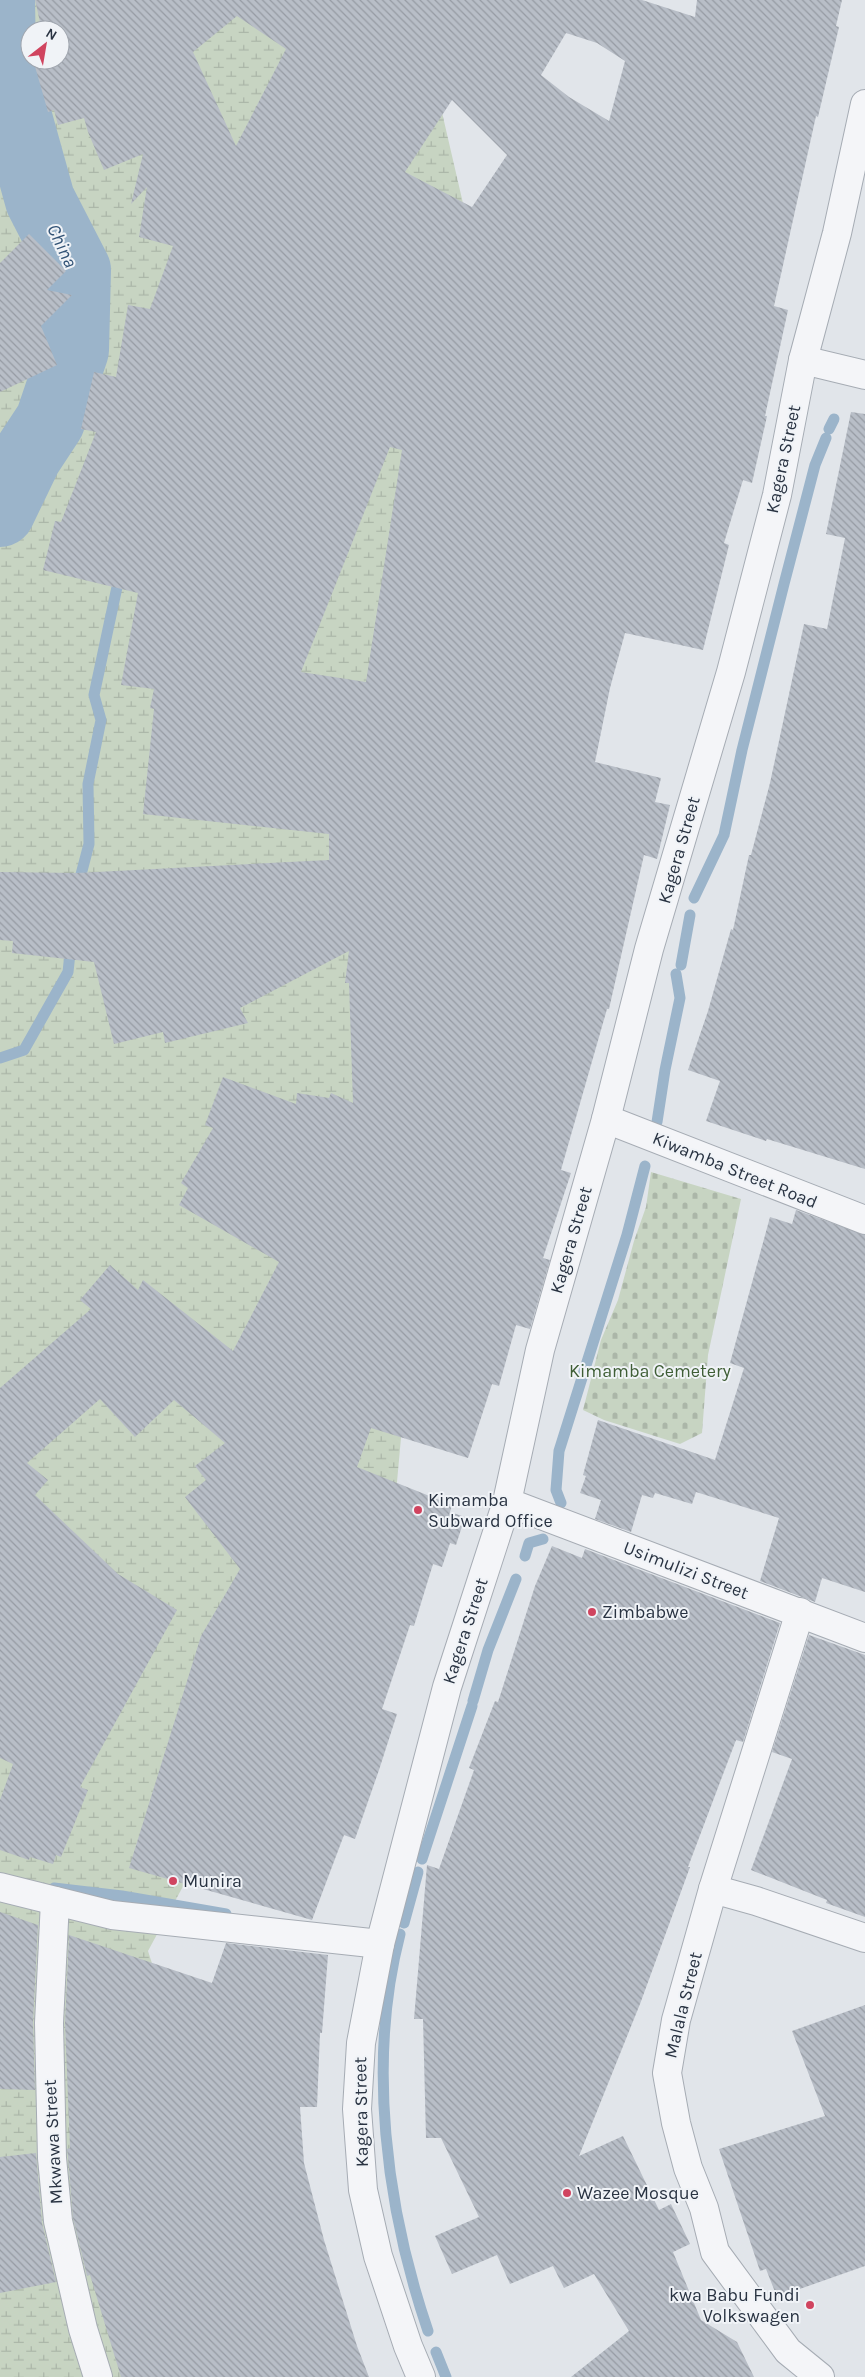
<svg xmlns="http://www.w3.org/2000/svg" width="865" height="2377" font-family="Karla,sans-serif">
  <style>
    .wetland { fill: url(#wetland-marsh); fill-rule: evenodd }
    .cemetery { fill: url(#cemetery-stones) }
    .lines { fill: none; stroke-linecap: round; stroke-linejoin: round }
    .stream { stroke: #9bb4ca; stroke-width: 11 }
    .river { stroke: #9bb4ca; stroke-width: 70 }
    .building { fill: url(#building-back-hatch); fill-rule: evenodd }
    .minor-casing { stroke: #a6acb4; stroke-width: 30 }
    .minor { stroke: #f4f5f8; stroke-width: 28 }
    .poi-dot { fill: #d0445f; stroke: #f0f3f7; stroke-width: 2 }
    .labels { text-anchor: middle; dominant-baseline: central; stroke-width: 4; stroke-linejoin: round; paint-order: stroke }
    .street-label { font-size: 18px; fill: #293342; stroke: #f0f3f7 }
    .park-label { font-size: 18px; fill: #3f5e36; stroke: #f0f3f7 }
    .poi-label { font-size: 18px; fill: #293342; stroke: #f0f3f7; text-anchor: start }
    .water-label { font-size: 19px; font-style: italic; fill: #325376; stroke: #f0f3f7 }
  </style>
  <defs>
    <pattern id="wetland-marsh" width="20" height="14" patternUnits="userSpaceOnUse" patternTransform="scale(1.25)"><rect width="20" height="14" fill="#c7d4c2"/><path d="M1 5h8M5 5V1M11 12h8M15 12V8" fill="none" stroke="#abb6a8"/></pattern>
    <pattern id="cemetery-stones" width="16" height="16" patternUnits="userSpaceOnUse" patternTransform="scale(1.25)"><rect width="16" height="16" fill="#c7d4c2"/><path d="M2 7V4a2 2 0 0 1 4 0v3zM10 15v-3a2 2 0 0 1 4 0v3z" fill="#abb6a8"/></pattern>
    <pattern id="building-back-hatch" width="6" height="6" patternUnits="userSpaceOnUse" patternTransform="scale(1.25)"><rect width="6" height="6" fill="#b8bec7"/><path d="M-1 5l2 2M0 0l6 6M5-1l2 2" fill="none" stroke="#969ba3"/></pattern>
  </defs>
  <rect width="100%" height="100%" fill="#e1e5ea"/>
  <path class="wetland" d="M 0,0 L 416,0 L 499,359 L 396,1493 L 148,1951 L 226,2192 L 200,2377 L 0,2377 ZM 30,30 L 60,30 L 60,60 L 30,60 Z"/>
  <polygon class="cemetery" points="651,1172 741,1199 708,1355 702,1433 680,1444 604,1420 583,1410 601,1340 618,1300 634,1241 646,1207"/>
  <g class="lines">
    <g class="stream">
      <polyline points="829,429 834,419"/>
      <polyline points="78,886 89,844 88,784 101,720 94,695 120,573"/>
      <polyline points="694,898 724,835 742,750 784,584 815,465 826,438"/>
      <polyline points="681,965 690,915"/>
      <polyline points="0,1058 24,1050 68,972 71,944"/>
      <polyline points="657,1122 665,1070 680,998 676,974"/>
      <polyline points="561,1503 556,1490 559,1451 627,1235 645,1166"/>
      <polyline points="525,1556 529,1543 543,1539"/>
      <polyline points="473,1701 488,1650 516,1579"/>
      <polyline points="422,1859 472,1706"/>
      <polyline points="54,1888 122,1896 226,1914"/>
      <polyline points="404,1923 418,1872"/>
      <path d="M 400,1934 C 367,2061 386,2208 428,2331"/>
      <polyline points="436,2352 446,2377"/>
    </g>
    <polyline class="river" points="0,512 27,456 50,421 74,350 76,270 40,200 1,60 0,0"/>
  </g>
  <g class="building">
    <path d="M 35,0 L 642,0 L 695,17 L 697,0 L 842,0 L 836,26 L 839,27 L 818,117 L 816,116 L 774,306 L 788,310 L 765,416 L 767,416 L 752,483 L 743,480 L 724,543 L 729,545 L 703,650 L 625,633 L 610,688 L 595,762 L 661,778 L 655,802 L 670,805 L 657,859 L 644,855 L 609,1009 L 607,1009 L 561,1170 L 571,1173 L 543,1258 L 550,1260 L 530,1329 L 516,1325 L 499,1386 L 492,1384 L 468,1458 L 371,1428 L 357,1467 L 452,1505 L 450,1512 L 465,1517 L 456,1545 L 450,1543 L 442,1567 L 433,1564 L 414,1626 L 410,1625 L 382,1709 L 397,1714 L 379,1770 L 355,1839 L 344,1835 L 312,1920 L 129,1868 L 201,1636 L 240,1569 L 185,1497 L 206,1480 L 195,1466 L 225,1443 L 174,1400 L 135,1437 L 100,1399 L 27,1463 L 48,1480 L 35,1495 L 118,1574 L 177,1610 L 80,1787 L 88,1790 L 61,1857 L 56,1855 L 53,1864 L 30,1857 L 29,1860 L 0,1850 L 0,1800 L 13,1764 L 0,1758 L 0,1388 L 91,1309 L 80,1300 L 110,1265 L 138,1290 L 143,1280 L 233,1351 L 279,1262 L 179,1205 L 188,1188 L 181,1183 L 213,1128 L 205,1125 L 223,1077 L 296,1104 L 297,1093 L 329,1098 L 331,1093 L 353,1103 L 349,983 L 345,983 L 349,951 L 240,1008 L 248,1023 L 165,1043 L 163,1032 L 114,1044 L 94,962 L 12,953 L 13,941 L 0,940 L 0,872 L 77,873 L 329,860 L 329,834 L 143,814 L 154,709 L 150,708 L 154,689 L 121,685 L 138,593 L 43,570 L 55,521 L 61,522 L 96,432 L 81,429 L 94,372 L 116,377 L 128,305 L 150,309 L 173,246 L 139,237 L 147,187 L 131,204 L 143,154 L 104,170 L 88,132 L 84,118 L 58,125 L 54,110 L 48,112 L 34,63 L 60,60 L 60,30 L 40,30 L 37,23 L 40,22 ZM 237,16 L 286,49 L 236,146 L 193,52 ZM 566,33 L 597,43 L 625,61 L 609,121 L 569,97 L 541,75 ZM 452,100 L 507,155 L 472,207 L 405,172 ZM 390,447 L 402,450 L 366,682 L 301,672 Z"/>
    <polygon points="29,234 66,271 47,290 72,295 41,326 57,365 0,392 0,263"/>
    <polygon points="851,412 865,414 865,1169 767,1139 766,1141 706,1121 720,1081 688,1070 708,1011 731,929 733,930 749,855 751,855 770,783 804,624 827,629 845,538 826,534"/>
    <polygon points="796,1210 865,1235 865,1592 822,1578 815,1602 760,1581 779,1518 696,1492 692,1504 655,1493 653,1498 642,1495 631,1532 595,1519 601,1500 580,1493 586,1476 583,1475 598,1420 715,1460 744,1368 730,1363 770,1217 792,1224"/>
    <polygon points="552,1546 582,1558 585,1549 780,1623 743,1742 736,1740 688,1867 690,1867 640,2004 579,2156 623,2136 659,2210 671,2204 690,2244 673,2252 701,2320 737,2342 754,2377 571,2377 629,2331 594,2274 564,2288 553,2266 510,2284 497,2255 452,2274 435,2236 479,2217 441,2138 426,2138 423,2019 414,2019 427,1865 439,1869 474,1770 469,1768 495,1701 498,1702 535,1586"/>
    <polygon points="809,1635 865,1655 865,1917 826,1903 827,1900 751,1870 792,1759 772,1752"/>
    <polygon points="0,1912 38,1925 33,2022 35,2090 0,2089"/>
    <polygon points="69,1935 212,1983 226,1943 328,1955 322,2033 320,2033 317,2107 300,2107 304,2163 324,2240 357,2346 369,2377 121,2377 90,2275 87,2276 73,2218 68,2157 67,2149 70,2148 65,2023"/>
    <polygon points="865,2005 865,2266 777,2297 766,2269 760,2271 719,2149 825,2116 792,2031"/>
    <polygon points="36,2153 42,2223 56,2282 0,2293 0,2157"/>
  </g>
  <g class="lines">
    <g class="minor-casing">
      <g id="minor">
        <polyline points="803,360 865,375"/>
        <polyline points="606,1119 865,1220"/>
        <polyline points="507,1502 865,1638"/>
        <polyline points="800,1612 713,1889 676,2020 667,2073 676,2123 688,2168 704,2208 715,2252 788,2351 820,2377"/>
        <polyline points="0,1887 112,1915 380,1944"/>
        <polyline points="713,1889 756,1901 865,1938"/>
        <polyline points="55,1901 49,2023 52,2158 58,2221 83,2329 98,2377"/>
        <polyline points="421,2377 408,2346 378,2256 363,2190 357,2109 361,2043 380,1944 447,1687 507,1502 540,1350 606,1119 649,949 731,672 777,495 803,360 837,233 865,104"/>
      </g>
    </g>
    <use href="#minor" class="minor"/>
  </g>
  <g class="poi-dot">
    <circle cx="418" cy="1510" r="5"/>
    <circle cx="592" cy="1612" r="5"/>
    <circle cx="173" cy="1881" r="5"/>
    <circle cx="567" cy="2193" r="5"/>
    <circle cx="810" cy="2305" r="5"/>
  </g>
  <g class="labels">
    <g class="street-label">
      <text transform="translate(783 459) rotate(-78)">Kagera Street</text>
      <text transform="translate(679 850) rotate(-74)">Kagera Street</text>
      <text transform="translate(735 1170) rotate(22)">Kiwamba Street Road</text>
      <text transform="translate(571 1240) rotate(-74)">Kagera Street</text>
      <text transform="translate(686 1570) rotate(21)">Usimulizi Street</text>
      <text transform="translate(465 1631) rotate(-72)">Kagera Street</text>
      <text transform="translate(683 2005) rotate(-76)">Malala Street</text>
      <text transform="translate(361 2112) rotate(-91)">Kagera Street</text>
      <text transform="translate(53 2142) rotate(-93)">Mkwawa Street</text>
    </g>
    <g class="park-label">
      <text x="650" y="1371">Kimamba Cemetery</text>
    </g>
    <g class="poi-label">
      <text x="428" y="1500">Kimamba<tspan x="428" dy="21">Subward Office</tspan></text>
      <text x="602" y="1612">Zimbabwe</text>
      <text x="183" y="1881">Munira</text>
      <text x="577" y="2193">Wazee Mosque</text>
      <text x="800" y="2295" text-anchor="end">kwa Babu Fundi<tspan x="800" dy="21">Volkswagen</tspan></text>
    </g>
    <g class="water-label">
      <text transform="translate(62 246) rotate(65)">China</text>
    </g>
  </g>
  <g transform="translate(45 45) rotate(31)"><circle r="24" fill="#f0f3f7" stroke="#a0a6af"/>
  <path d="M0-4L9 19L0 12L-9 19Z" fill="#d0445f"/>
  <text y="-8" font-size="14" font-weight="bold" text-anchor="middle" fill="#293342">N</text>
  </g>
</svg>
